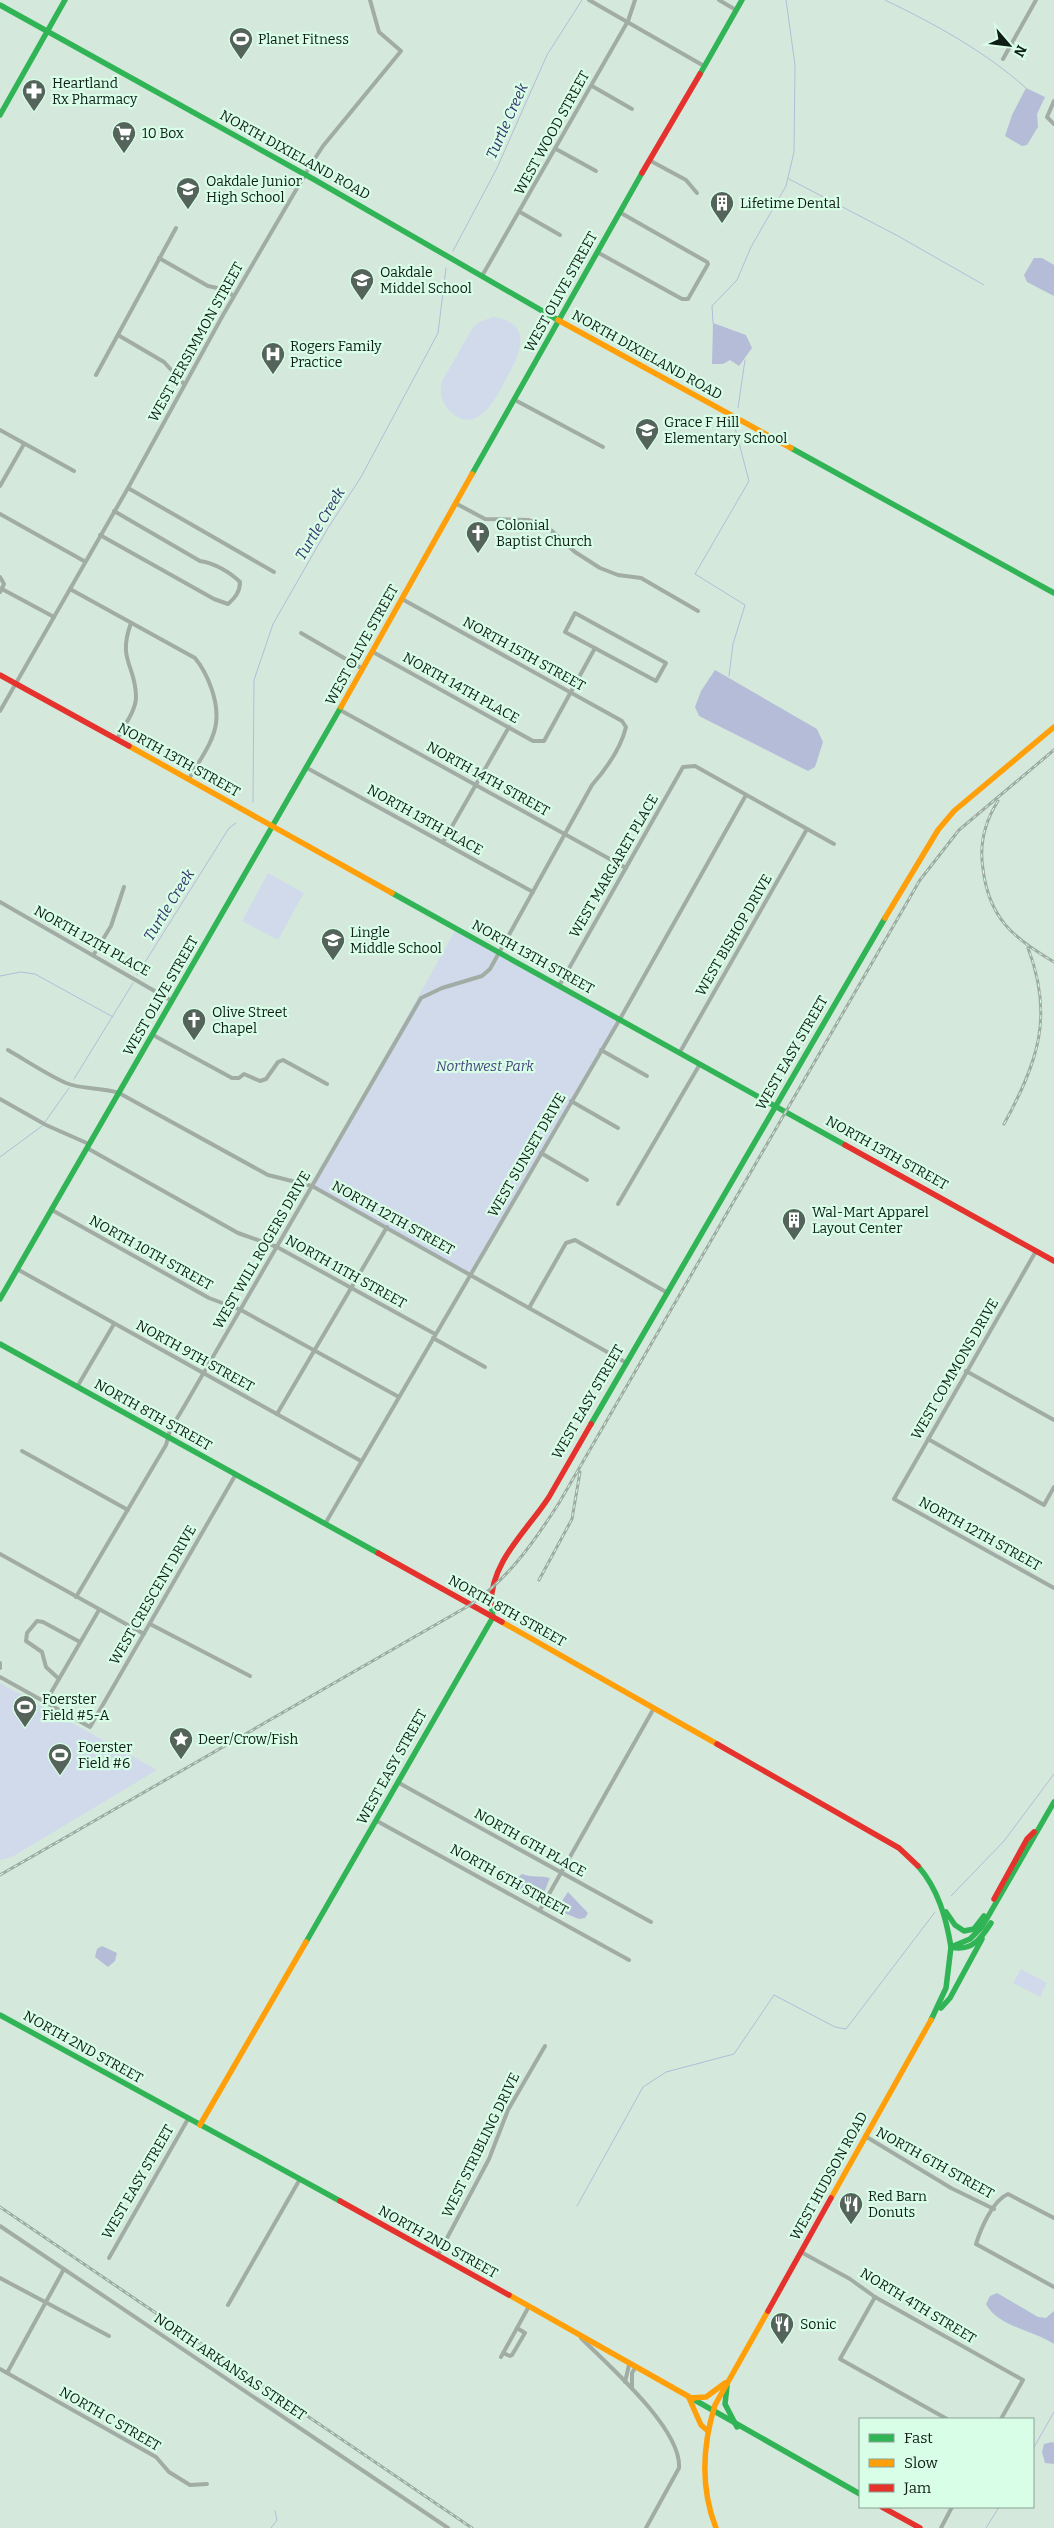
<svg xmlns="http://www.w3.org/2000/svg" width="1054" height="2528" font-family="Bitter,serif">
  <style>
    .green { fill: #d0daeb }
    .water { fill: #b4bcd8 }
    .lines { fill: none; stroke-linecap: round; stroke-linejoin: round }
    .stream { stroke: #b4bcd8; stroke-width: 1 }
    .street { stroke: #a1aca5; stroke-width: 4 }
    .fast { stroke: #30b455; stroke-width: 5.5 }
    .slow { stroke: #ff9f0a; stroke-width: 5.5 }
    .jam { stroke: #e5322d; stroke-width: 5.5 }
    .rail-casing { stroke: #9eaba2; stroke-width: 3 }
    .rail { stroke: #d9fee7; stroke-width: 1; stroke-dasharray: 4; stroke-linecap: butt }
    .labels { text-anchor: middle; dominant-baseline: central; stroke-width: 4.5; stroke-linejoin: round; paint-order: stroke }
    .poi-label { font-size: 14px; fill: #0f1d15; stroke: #d9fee7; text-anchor: start }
    .street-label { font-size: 14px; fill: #0f1d15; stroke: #d9fee7 }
    .park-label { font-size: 14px; font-style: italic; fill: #47447f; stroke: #d9fee7 }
    .water-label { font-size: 15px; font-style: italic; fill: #36316b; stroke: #d9fee7 }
  </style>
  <rect width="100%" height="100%" fill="#d4e9dc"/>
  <g class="green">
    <path d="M 493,317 C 535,323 520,354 506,379 C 496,398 478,436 451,412 C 441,403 439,393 442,381 L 472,329 L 479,322 Z"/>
    <polygon points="268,873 304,893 278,940 242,921"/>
    <polygon points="456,929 620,1019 471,1274 312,1186"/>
    <polygon points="0,1683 157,1770 12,1857 0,1860"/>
    <polygon points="1021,1969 1047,1983 1040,1997 1013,1983"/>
  </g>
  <g class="water">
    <polygon points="1026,88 1045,97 1037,114 1038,127 1027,145 1022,146 1005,136 1012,115"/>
    <polygon points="1034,258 1042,258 1054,265 1054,296 1027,282 1024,275"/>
    <polygon points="713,323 746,335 752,348 739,366 730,360 723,364 712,364"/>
    <polygon points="715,670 817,729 823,742 815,767 808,771 699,716 695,707 701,691"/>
    <path d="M 522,1874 C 533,1878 540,1875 550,1878 L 541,1900 L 535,1902 L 517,1887 L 517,1878 Z"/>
    <polygon points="568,1892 588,1913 585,1918 579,1919 559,1911 558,1907"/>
    <polygon points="102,1946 117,1953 115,1961 108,1967 95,1957 97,1949"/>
    <path d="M 997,2293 L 1038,2317 L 1046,2318 L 1054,2311 L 1054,2344 C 1034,2330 998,2327 986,2304 L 990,2296 Z"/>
    <polygon points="1052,2442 1054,2443 1054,2464 1045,2463 1042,2452 1044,2444"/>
  </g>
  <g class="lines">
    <g class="stream">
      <path d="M 885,0 C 935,24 986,52 1026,88"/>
      <polyline points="789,179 898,236 984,285"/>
      <polyline points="453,251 497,168 547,55 582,0"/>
      <polyline points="713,323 712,306 737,280 751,247 786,186 794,152 795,65 786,0"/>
      <polyline points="738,408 745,360"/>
      <polyline points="729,676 733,644 745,605 695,574 749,481 734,424"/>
      <polyline points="253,802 254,680 273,624 328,528 361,477 438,333 446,268"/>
      <polyline points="137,975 229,828 236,823"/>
      <polyline points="0,976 21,972 35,974 113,1017"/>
      <polyline points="74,1079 133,983"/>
      <polyline points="45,1122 69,1088"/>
      <polyline points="0,1157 42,1126"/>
      <polyline points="951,1896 1004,1841 1054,1774"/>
      <polyline points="577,2206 643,2087 666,2072 734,2054 774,1995 835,2027 846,2029 935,1912"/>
      <polyline points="1033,2449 1054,2412"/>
      <polyline points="271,2528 277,2520 275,2511"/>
      <polyline points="986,2528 999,2507"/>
    </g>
    <g class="street">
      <polyline points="589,0 704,66"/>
      <polyline points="719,0 736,10"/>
      <polyline points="1003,59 1036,0"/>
      <polyline points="592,86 632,109"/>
      <polyline points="1054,101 1047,117 1054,124"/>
      <polyline points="556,149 596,171"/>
      <polyline points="649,160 686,180 697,193"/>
      <polyline points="520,212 560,235"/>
      <polyline points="597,252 682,299 688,299 708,264 707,262 621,213"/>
      <polyline points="159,258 208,286 222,289 234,296"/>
      <polyline points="482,276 628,21 635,0"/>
      <polyline points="118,335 164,362 184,384"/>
      <polyline points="96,375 176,228"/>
      <polyline points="515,400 603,447"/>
      <polyline points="0,430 74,471"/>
      <polyline points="0,486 24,444"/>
      <polyline points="128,488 274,572"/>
      <polyline points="457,504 485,519 528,520 538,523 552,531 575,552 600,568 618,575 641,578 698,611"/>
      <polyline points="0,514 84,561"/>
      <path d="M 100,535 L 214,599 L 228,604 C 235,598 240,592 240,582 C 230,572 214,563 200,561 L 114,511"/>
      <polyline points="0,577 4,584 0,592"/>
      <polyline points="2,589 54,617"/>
      <path d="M 70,589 L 195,658 C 208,674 219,702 216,723 C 214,742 198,762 189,779"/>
      <polygon points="575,613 666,663 656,681 565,632"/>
      <polyline points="301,633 363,669"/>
      <polyline points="373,652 533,741 544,741 595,648"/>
      <polyline points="340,710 626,868"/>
      <polyline points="0,711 128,488 223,315 310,166 323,146 401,51 379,32 370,0"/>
      <path d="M 117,739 C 123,727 136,711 136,697 C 136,665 117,661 131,623"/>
      <polyline points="307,768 533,892"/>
      <polyline points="443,842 509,727"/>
      <polyline points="0,902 172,1001"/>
      <polyline points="94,954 111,926 124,887"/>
      <polyline points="559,986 683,767 695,766 834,844"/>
      <polyline points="153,1035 232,1078 239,1078 244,1074 260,1081 266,1079 278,1062 283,1060 327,1084"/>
      <path d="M 8,1050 C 27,1061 46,1074 66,1083 C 83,1090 101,1087 119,1093 L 268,1175 L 312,1186 L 625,1362"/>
      <polyline points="601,1050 647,1076"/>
      <polyline points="680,1052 807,829"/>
      <polyline points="0,1099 46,1125 89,1144"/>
      <polyline points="571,1101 618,1128"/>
      <polyline points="87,1148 238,1233 277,1247 435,1334"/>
      <polyline points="541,1153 587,1180"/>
      <polyline points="618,1204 700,1064"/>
      <polyline points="52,1210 209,1298 241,1310 399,1397"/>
      <polyline points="1036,1251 894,1499 1054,1588"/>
      <polyline points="17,1269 361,1461"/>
      <polyline points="529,1308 566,1243 575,1240 666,1292"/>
      <polyline points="433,1338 485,1367"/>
      <polyline points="966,1371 1054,1420"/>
      <polyline points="77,1387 114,1324"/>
      <polyline points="277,1414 387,1227"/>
      <polyline points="928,1439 1044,1505 1054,1487"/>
      <polyline points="22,1451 128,1510"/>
      <polyline points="325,1524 620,1019 746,795"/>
      <polyline points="0,1554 144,1634"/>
      <path d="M 76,1597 L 166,1445 L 170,1430 L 185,1405 L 421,998 L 442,988 L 482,976 L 490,969 L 592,785 C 606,769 621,748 626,727 L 622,721 L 402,599"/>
      <polyline points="150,1624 250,1676"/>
      <polyline points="0,1663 0,1668"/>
      <polyline points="0,1677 90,1727 236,1474"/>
      <polyline points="59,1679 46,1667 42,1652 26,1641 27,1633 37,1621 43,1622 80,1642"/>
      <polyline points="45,1703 99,1610"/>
      <polyline points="399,1783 651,1922"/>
      <polyline points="377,1821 629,1960"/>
      <polyline points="540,1910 654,1708"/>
      <polyline points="865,2136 951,2188 994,2209"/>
      <path d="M 1054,2218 L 1008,2194 C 993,2200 981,2228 976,2244 L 1054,2287"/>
      <polyline points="0,2226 448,2528"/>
      <polyline points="801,2252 850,2279 875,2297 1023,2380 1001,2419"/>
      <polyline points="438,2255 489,2159 508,2110 545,2046"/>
      <polyline points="109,2258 188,2119"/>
      <polyline points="0,2278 109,2336"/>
      <polyline points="875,2297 840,2359 947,2419"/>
      <polyline points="228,2305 300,2179"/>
      <path d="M 581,2338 C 608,2365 682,2429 679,2468 L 646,2528"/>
      <polyline points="503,2353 510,2356 512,2355 525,2333 517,2328"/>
      <polyline points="501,2357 528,2308"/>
      <polyline points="0,2369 156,2457 169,2472 190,2485 207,2484"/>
      <polyline points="7,2373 64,2269"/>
      <polyline points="625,2382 629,2365"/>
      <polyline points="632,2388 632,2373 635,2368"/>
      <polyline points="941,2528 952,2507"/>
    </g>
    <g class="fast">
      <polyline points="0,5 315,180 558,320"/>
      <polyline points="700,74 742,0"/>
      <polyline points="0,115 65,0"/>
      <polyline points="791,448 1054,593"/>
      <polyline points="472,474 642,173"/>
      <polyline points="392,893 845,1145"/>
      <polyline points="0,1299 341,707"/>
      <polyline points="0,1344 378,1553"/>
      <polyline points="591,1424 885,918"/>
      <path d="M 918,1866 C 938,1889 946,1917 951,1947"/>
      <polyline points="946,1912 955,1925 964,1931 974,1929 984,1916"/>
      <polyline points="306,1942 493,1617 491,1604"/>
      <polyline points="951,1947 970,1939 982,1927 1054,1802"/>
      <path d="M 951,1947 C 971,1952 981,1939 991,1923"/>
      <polyline points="941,2008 950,1998 982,1939"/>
      <polyline points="0,2015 340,2201"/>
      <polyline points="931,2020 946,1988 951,1947"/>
      <polyline points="727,2386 725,2404 737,2427"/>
      <polyline points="693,2399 860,2494"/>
    </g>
    <g class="slow">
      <polyline points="558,320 791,448"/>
      <polyline points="341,707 472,474"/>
      <polyline points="129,746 392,893"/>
      <polyline points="885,918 938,830 954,811 1054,727"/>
      <polyline points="502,1622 717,1744"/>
      <polyline points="200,2125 306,1942"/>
      <polyline points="831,2198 931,2020"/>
      <polyline points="509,2295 693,2399"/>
      <polyline points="708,2431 701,2425 689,2398 706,2397 725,2383"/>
      <path d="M 716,2528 C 700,2487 702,2447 715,2405 L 768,2311"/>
    </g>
    <g class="jam">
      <polyline points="642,173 700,74"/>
      <polyline points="0,675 129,746"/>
      <polyline points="845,1145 1054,1261"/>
      <polyline points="378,1553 502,1622"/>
      <path d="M 491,1604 C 491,1561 527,1531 549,1497 C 563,1473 577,1448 591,1424"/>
      <polyline points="717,1744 899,1848 918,1866"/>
      <polyline points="994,1899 1027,1839 1034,1832"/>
      <polyline points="340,2201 509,2295"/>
      <polyline points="768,2311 831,2198"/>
      <polyline points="882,2507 920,2528"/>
    </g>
    <g class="rail-casing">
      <g id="rail">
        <path d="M 998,801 C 984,823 979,844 983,869 C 989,918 1013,938 1054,962"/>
        <path d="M 1004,1124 C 1038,1062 1054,1016 1028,948"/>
        <polyline points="539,1580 572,1519 580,1472"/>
        <path d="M 0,1875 L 470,1605 C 509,1578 534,1542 559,1503 L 920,880 L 959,830 L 1054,750"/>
        <polyline points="0,2207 472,2528"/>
      </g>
    </g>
    <use href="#rail" class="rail"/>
  </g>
  <defs>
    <g id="stadium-pin" transform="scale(1.25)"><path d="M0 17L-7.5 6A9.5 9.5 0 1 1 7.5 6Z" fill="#54645b" stroke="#d9fee7"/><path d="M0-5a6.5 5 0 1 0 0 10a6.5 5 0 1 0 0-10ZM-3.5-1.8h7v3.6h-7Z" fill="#fff"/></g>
    <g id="pharmacy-pin" transform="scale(1.25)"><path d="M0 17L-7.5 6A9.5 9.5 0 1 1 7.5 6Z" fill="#54645b" stroke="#d9fee7"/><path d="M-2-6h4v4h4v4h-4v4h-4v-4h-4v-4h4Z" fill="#fff"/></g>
    <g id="supermarket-pin" transform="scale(1.25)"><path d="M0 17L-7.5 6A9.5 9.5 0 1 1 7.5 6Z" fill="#54645b" stroke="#d9fee7"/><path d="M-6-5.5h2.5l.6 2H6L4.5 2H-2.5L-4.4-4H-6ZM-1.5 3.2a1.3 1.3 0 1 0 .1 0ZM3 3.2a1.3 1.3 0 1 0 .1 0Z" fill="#fff"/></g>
    <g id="school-pin" transform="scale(1.25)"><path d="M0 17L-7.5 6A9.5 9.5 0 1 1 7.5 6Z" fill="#54645b" stroke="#d9fee7"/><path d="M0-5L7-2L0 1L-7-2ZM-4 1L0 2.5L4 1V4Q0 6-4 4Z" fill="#fff"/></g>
    <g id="building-pin" transform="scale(1.25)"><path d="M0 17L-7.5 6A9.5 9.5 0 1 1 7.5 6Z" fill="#54645b" stroke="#d9fee7"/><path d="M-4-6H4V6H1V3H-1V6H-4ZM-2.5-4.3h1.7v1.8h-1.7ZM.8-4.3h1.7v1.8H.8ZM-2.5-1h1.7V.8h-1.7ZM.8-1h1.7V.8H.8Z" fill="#fff"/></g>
    <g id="hospital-pin" transform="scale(1.25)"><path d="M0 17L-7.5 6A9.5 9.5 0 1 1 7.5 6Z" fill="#54645b" stroke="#d9fee7"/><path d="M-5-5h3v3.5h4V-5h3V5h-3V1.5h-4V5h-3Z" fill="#fff"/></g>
    <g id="church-pin" transform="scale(1.25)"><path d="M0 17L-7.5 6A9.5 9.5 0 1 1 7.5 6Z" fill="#54645b" stroke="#d9fee7"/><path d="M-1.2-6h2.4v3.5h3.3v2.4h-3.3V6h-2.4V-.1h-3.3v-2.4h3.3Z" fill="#fff"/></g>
    <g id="sight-pin" transform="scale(1.25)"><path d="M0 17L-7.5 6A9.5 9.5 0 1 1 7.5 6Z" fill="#54645b" stroke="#d9fee7"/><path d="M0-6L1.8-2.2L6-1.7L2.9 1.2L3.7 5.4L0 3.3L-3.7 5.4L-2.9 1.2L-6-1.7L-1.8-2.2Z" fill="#fff"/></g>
    <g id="restaurant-pin" transform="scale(1.25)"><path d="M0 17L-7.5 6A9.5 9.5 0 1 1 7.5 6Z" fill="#54645b" stroke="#d9fee7"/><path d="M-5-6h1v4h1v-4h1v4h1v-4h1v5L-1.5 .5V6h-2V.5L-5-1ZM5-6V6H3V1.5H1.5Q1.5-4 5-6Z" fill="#fff"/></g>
  </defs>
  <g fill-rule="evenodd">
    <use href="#stadium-pin" x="241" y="39"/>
    <use href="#pharmacy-pin" x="34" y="91"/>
    <use href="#supermarket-pin" x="124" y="133"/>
    <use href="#school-pin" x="188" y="189"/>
    <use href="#building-pin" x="722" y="203"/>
    <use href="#school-pin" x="362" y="280"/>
    <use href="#hospital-pin" x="273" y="354"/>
    <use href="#school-pin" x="647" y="430"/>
    <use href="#church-pin" x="478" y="533"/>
    <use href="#school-pin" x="333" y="940"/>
    <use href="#church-pin" x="194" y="1020"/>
    <use href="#building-pin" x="794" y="1220"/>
    <use href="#stadium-pin" x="25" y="1707"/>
    <use href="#sight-pin" x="181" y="1739"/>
    <use href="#stadium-pin" x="60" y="1755"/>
    <use href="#restaurant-pin" x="851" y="2204"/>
    <use href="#restaurant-pin" x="782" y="2324"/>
  </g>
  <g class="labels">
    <g class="poi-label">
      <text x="258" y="39">Planet Fitness</text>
      <text x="52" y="83">Heartland<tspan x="52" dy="16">Rx Pharmacy</tspan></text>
      <text x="142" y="133">10 Box</text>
      <text x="206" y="181">Oakdale Junior<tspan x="206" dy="16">High School</tspan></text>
      <text x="740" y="203">Lifetime Dental</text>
      <text x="380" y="272">Oakdale<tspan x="380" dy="16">Middel School</tspan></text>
      <text x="290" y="346">Rogers Family<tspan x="290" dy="16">Practice</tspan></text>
      <text x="664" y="422">Grace F Hill<tspan x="664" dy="16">Elementary School</tspan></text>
      <text x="496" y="525">Colonial<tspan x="496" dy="16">Baptist Church</tspan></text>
      <text x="350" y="932">Lingle<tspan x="350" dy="16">Middle School</tspan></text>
      <text x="212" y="1012">Olive Street<tspan x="212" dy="16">Chapel</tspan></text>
      <text x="812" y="1212">Wal-Mart Apparel<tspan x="812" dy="16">Layout Center</tspan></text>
      <text x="42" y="1699">Foerster<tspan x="42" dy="16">Field #5-A</tspan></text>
      <text x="198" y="1739">Deer/Crow/Fish</text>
      <text x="78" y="1747">Foerster<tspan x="78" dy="16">Field #6</tspan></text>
      <text x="868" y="2196">Red Barn<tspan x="868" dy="16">Donuts</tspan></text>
      <text x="800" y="2324">Sonic</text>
    </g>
    <g class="street-label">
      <text transform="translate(552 133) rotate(-61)">WEST WOOD STREET</text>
      <text transform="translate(295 155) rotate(29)">NORTH DIXIELAND ROAD</text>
      <text transform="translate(561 292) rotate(-61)">WEST OLIVE STREET</text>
      <text transform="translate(196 342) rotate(-61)">WEST PERSIMMON STREET</text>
      <text transform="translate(647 355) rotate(29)">NORTH DIXIELAND ROAD</text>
      <text transform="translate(362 645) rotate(-61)">WEST OLIVE STREET</text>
      <text transform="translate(524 654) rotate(29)">NORTH 15TH STREET</text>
      <text transform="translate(461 688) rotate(29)">NORTH 14TH PLACE</text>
      <text transform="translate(179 760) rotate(29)">NORTH 13TH STREET</text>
      <text transform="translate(488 779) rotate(29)">NORTH 14TH STREET</text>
      <text transform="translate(425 820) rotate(29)">NORTH 13TH PLACE</text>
      <text transform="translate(614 866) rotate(-60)">WEST MARGARET PLACE</text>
      <text transform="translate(734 935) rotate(-60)">WEST BISHOP DRIVE</text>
      <text transform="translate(92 941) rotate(29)">NORTH 12TH PLACE</text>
      <text transform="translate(533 957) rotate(29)">NORTH 13TH STREET</text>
      <text transform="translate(161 996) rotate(-60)">WEST OLIVE STREET</text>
      <text transform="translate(792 1053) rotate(-60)">WEST EASY STREET</text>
      <text transform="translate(887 1153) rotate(29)">NORTH 13TH STREET</text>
      <text transform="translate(527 1155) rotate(-60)">WEST SUNSET DRIVE</text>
      <text transform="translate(393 1218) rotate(29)">NORTH 12TH STREET</text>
      <text transform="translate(262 1250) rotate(-60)">WEST WILL ROGERS DRIVE</text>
      <text transform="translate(151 1253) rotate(29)">NORTH 10TH STREET</text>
      <text transform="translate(346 1272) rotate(29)">NORTH 11TH STREET</text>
      <text transform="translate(195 1356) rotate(29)">NORTH 9TH STREET</text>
      <text transform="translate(955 1369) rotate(-60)">WEST COMMONS DRIVE</text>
      <text transform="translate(588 1402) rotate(-60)">WEST EASY STREET</text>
      <text transform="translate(153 1415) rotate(29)">NORTH 8TH STREET</text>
      <text transform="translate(980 1534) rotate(29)">NORTH 12TH STREET</text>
      <text transform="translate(153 1595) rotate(-60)">WEST CRESCENT DRIVE</text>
      <text transform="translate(507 1611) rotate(29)">NORTH 8TH STREET</text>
      <text transform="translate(392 1767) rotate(-61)">WEST EASY STREET</text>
      <text transform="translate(530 1843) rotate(29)">NORTH 6TH PLACE</text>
      <text transform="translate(509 1880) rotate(29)">NORTH 6TH STREET</text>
      <text transform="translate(83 2047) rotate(29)">NORTH 2ND STREET</text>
      <text transform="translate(481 2145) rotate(-64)">WEST STRIBLING DRIVE</text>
      <text transform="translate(935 2163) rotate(29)">NORTH 6TH STREET</text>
      <text transform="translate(829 2176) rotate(-61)">WEST HUDSON ROAD</text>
      <text transform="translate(138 2182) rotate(-60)">WEST EASY STREET</text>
      <text transform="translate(438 2242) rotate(29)">NORTH 2ND STREET</text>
      <text transform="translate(918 2306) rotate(31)">NORTH 4TH STREET</text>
      <text transform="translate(230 2367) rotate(34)">NORTH ARKANSAS STREET</text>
      <text transform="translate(110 2419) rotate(30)">NORTH C STREET</text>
    </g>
    <g class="park-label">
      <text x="485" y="1066">Northwest Park</text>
    </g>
    <g class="water-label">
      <text transform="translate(507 121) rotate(-66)">Turtle Creek</text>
      <text transform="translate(320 524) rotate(-59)">Turtle Creek</text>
      <text transform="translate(169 905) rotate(-58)">Turtle Creek</text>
    </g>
  </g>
  <rect x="859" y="2418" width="175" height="90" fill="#d9fee7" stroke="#88a493"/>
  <rect x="869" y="2434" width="25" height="8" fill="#30b455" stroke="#88a493"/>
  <text x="904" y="2443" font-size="15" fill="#0f1d15">Fast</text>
  <rect x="869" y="2459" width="25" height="8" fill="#ff9f0a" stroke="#88a493"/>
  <text x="904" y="2468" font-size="15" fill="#0f1d15">Slow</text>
  <rect x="869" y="2484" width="25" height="8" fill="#e5322d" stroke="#88a493"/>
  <text x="904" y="2493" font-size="15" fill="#0f1d15">Jam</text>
  <g transform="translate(1009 45) rotate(118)" stroke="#d9fee7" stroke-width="4" paint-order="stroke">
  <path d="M0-4L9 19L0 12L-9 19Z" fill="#0f1d15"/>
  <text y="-8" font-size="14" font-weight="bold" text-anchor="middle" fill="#0f1d15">N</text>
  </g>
</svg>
